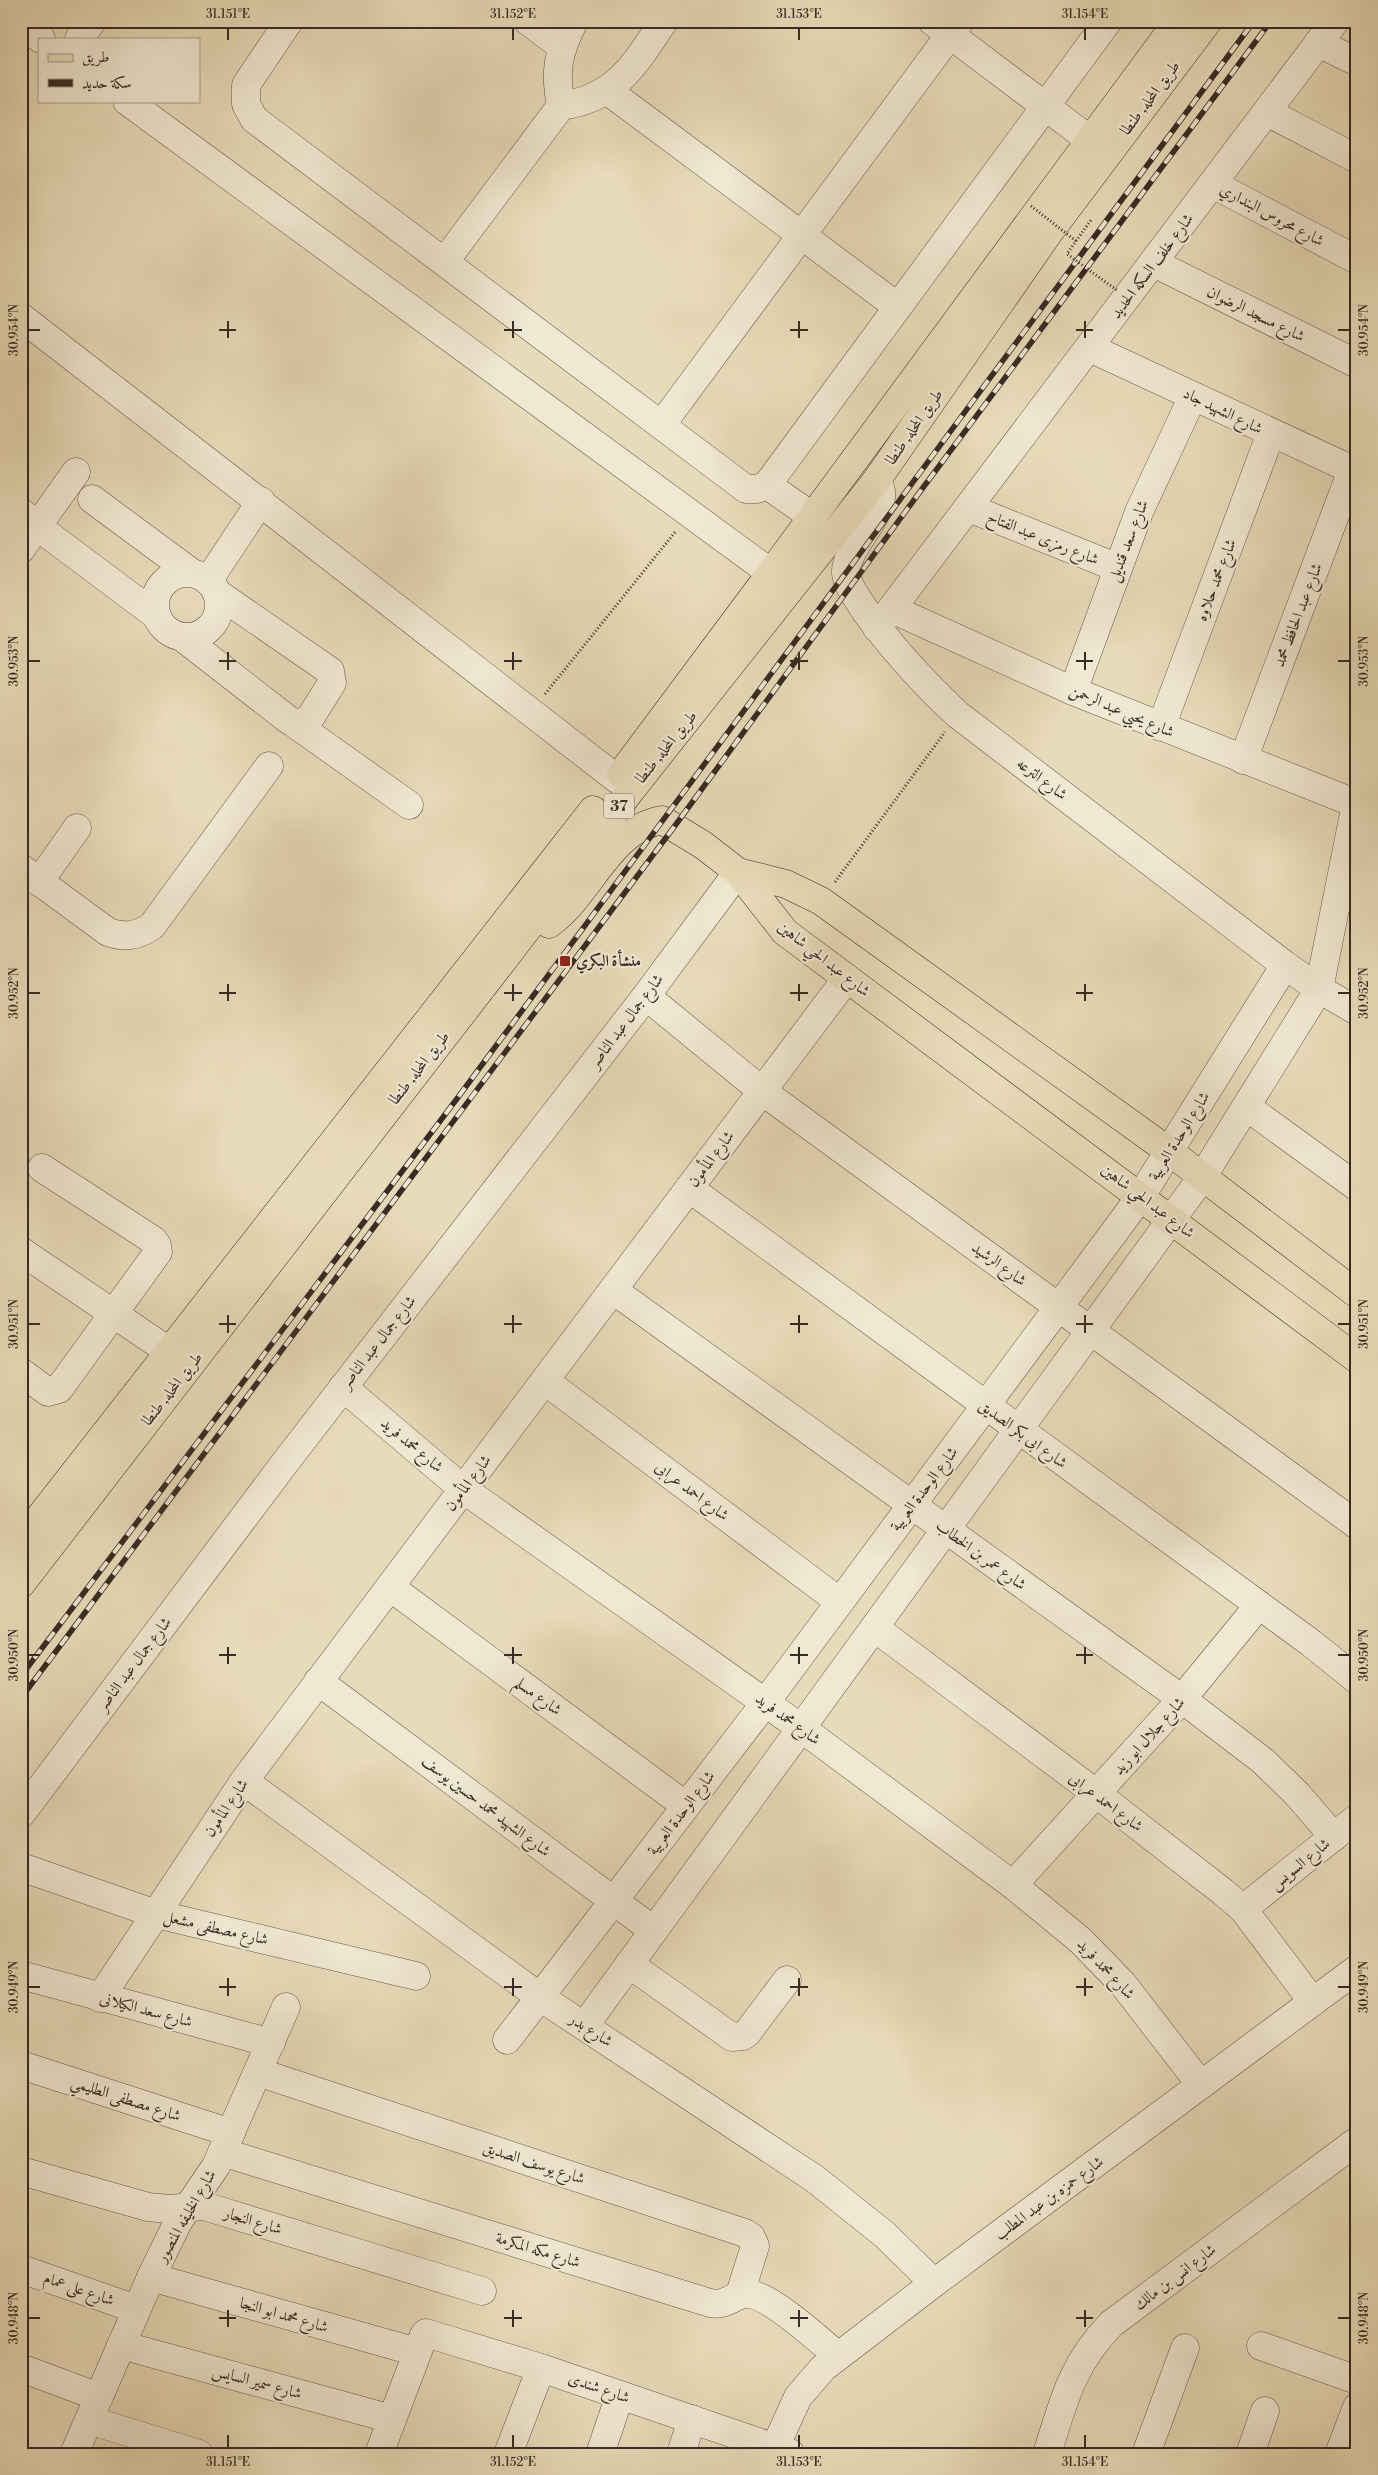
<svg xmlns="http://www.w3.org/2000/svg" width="1378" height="2475" font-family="'Libre Bodoni',Amiri,serif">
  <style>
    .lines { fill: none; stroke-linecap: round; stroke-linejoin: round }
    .minor-casing { stroke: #635749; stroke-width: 29 }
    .major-casing { stroke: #372b24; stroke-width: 29 }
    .path { stroke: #372b24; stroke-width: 3; stroke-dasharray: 1 2.5; stroke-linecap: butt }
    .minor { stroke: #f0e8d2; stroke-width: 28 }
    .major { stroke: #e8dbb9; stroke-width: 28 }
    .rail-casing { stroke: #372b24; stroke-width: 5.5 }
    .rail { stroke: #f0e8d2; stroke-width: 4; stroke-dasharray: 11; stroke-linecap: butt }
    .path-bridge { stroke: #372b24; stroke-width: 3; stroke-dasharray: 1 2.5; stroke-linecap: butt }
    .ticks { fill: none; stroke: #372b24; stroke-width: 2 }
    .poi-dot { fill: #8f2418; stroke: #f0e8d2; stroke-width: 2 }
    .labels { text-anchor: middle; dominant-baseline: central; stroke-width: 4.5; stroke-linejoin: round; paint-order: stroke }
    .shield { fill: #f0e8d2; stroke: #6e6458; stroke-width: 1 }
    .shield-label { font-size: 15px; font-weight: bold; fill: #372b24 }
    .street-label { font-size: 16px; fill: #372b24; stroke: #f0e8d2 }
    .poi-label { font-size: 16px; font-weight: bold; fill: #372b24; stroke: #f0e8d2; text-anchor: start }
    .neatline { fill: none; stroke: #372b24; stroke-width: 2 }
    .ticks-label { font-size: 12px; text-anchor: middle; fill: #372b24 }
  </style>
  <rect width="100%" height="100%" fill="#e8dbb9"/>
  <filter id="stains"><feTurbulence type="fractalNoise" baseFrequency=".004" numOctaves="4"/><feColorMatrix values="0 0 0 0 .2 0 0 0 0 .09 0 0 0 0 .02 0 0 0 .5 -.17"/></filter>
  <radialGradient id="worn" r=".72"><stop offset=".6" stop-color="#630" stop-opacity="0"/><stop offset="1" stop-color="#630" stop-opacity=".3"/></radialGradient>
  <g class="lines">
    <g class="minor-casing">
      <g id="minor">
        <polyline points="289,21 246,85 246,104 254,119 746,489 757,489 767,485 1108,21"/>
        <polyline points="528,21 561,46"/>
        <polyline points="932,21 1090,140"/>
        <polyline points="21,25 41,39"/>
        <polyline points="79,39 92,21"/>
        <polyline points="1318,43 1357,62"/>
        <polyline points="608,91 898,307"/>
        <polyline points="127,101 771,573"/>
        <path d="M 561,106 C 554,71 558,53 574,21"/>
        <polyline points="1267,112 1357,159"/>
        <polyline points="1213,184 1357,260"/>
        <path d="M 445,261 L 561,106 C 617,98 635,64 664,21"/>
        <polyline points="1154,263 1357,364"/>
        <polyline points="21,317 617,779"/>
        <polyline points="1090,348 1357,472"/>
        <polyline points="662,424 960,21"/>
        <path d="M 876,481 C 898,506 844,545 846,573 C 847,585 856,596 862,606 C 890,647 922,681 957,714 L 1285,965 L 1319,989 L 1357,1011"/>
        <polyline points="767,485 813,517"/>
        <polyline points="92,499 192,573"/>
        <polyline points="969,508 1118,568"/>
        <polyline points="21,512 38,527 157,616"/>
        <polyline points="21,549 76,472"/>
        <circle cx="187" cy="605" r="32"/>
        <polyline points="208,581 261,501"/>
        <polyline points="892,609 1073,691 1357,804"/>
        <polyline points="877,628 1335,21"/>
        <polyline points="182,637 290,721 301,724 310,718 332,683 330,671 217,593"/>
        <polyline points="1073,691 1139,512 1193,396"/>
        <polyline points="295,724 409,805"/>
        <polyline points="1161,727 1271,433"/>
        <polyline points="1243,760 1352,470"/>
        <path d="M 21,868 L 108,932 C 125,938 137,936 152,926 L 269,766"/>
        <polyline points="39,882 77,828"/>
        <polyline points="646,996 762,1091 1357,1525"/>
        <polyline points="1247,1107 1357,1187"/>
        <polyline points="689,1188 1311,1643 1357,1680"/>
        <polyline points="21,1251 170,1352"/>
        <polyline points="613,1290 1182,1699 1263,1761 1297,1794 1334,1837"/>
        <polyline points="21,1372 48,1392 59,1389 158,1252 157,1245 153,1240 42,1168"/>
        <polyline points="545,1381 840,1602"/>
        <polyline points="343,1387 463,1489 801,1728 1013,1885 1080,1940 1123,1984 1201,2085"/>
        <polyline points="390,1587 686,1806"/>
        <polyline points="875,1628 1097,1794 1223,1892 1243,1909 1313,2002"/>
        <polyline points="318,1681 653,1930"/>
        <polyline points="244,1781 540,1997 815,2179 885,2235 934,2283"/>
        <polyline points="21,1814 287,1460 646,996 738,872"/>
        <polyline points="21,1867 156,1914 416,1976"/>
        <polyline points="1013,1885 1182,1699 1259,1605"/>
        <polyline points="1243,1909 1357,1818"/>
        <polyline points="629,1964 732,2037 743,2036 747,2033 787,1980"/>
        <polyline points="21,1975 271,2043"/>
        <polyline points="100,1998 244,1781 847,978"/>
        <polyline points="585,2025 1203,1176 1219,1150 1319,989 1357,799"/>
        <polyline points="507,2040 765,1703 1141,1196 1285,965"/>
        <polyline points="21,2065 231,2133"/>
        <polyline points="258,2072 745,2233 751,2237 755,2246 740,2294"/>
        <path d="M 222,2152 L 710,2303 C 728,2307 735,2292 750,2294 C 772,2297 819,2340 838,2356"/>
        <polyline points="21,2171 148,2207 169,2209 204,2206 482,2291"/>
        <polyline points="21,2269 136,2309"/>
        <polyline points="151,2277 417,2352"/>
        <polyline points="121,2345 392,2419"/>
        <polyline points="1261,2346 1357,2380"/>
        <polyline points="21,2368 99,2397"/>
        <polyline points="89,2420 199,2454"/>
        <polyline points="74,2454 151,2277 178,2222 216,2166 286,2007"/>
        <polyline points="379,2454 424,2335 426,2333 541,2368 790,2453"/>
        <polyline points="508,2454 541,2368"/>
        <polyline points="600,2454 620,2395"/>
        <polyline points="681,2454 692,2419"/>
        <polyline points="772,2454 798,2397 823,2368 934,2283 1357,1969"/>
        <path d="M 1047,2454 C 1064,2400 1071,2366 1111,2324 L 1357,2141"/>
        <polyline points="1146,2454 1185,2348"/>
        <polyline points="1250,2454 1265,2411"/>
        <polyline points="1339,2454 1357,2407"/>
      </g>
    </g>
    <g class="major-casing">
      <g id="major">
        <polyline points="621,774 771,573 1178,21"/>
        <polyline points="738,872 786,884 821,901 1170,1152 1357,1294"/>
        <path d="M 549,924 C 590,895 609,829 662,820 L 703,845 L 738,872 L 785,932 L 1357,1359"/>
        <polyline points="21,1541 593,810"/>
        <polyline points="21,1584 531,924 631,790 876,481 1050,231 1208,21"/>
      </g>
    </g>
    <g class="path">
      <polyline points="1076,241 1091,220"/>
      <polyline points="545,694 676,531"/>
      <polyline points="835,882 945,732"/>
    </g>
    <use href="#minor" class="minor"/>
    <use href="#major" class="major"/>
    <g class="rail-casing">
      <g id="rail">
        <polyline points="21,1676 456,1100 1254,21"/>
        <polyline points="21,1698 674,827 922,489 1271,21"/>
      </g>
    </g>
    <use href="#rail" class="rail"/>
    <polyline class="path-bridge" points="1031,206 1076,241 1067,254 1118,291"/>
  </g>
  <path class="ticks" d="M 228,28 L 228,40M 513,28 L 513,40M 799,28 L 799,40M 1085,28 L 1085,40M 228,321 L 228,338M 513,321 L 513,338M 799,321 L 799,338M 1085,321 L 1085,338M 28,330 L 40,330M 219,330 L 236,330M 504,330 L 522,330M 790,330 L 808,330M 1076,330 L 1093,330M 1338,330 L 1350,330M 228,652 L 228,670M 513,652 L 513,670M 799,652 L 799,670M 1085,652 L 1085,670M 28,661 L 40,661M 219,661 L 236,661M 504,661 L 522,661M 790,661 L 808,661M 1076,661 L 1093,661M 1338,661 L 1350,661M 228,984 L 228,1001M 513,984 L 513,1001M 799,984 L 799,1001M 1085,984 L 1085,1001M 28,993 L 40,993M 219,993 L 236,993M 504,993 L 522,993M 790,993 L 808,993M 1076,993 L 1093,993M 1338,993 L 1350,993M 228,1315 L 228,1333M 513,1315 L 513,1333M 799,1315 L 799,1333M 1085,1315 L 1085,1333M 28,1324 L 40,1324M 219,1324 L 236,1324M 504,1324 L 522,1324M 790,1324 L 808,1324M 1076,1324 L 1093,1324M 1338,1324 L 1350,1324M 228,1647 L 228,1664M 513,1647 L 513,1664M 799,1647 L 799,1664M 1085,1647 L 1085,1664M 28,1655 L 40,1655M 219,1655 L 236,1655M 504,1655 L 522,1655M 790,1655 L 808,1655M 1076,1655 L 1093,1655M 1338,1655 L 1350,1655M 228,1978 L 228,1996M 513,1978 L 513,1996M 799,1978 L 799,1996M 1085,1978 L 1085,1996M 28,1987 L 40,1987M 219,1987 L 236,1987M 504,1987 L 522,1987M 790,1987 L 808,1987M 1076,1987 L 1093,1987M 1338,1987 L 1350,1987M 228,2310 L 228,2327M 513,2310 L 513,2327M 799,2310 L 799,2327M 1085,2310 L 1085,2327M 28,2318 L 40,2318M 219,2318 L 236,2318M 504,2318 L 522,2318M 790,2318 L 808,2318M 1076,2318 L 1093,2318M 1338,2318 L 1350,2318M 228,2435 L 228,2448M 513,2435 L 513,2448M 799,2435 L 799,2448M 1085,2435 L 1085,2448"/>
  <rect class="poi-dot" x="559" y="955" width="12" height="12" rx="2.5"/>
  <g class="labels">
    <rect class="shield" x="604" y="793.5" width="30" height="25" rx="4"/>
    <g class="shield-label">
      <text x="619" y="806">37</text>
    </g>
    <g class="street-label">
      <text transform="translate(1150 98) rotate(-53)">طريق المحله, طنطا</text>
      <text transform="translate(1272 215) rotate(28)">شارع محروس البنداري</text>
      <text transform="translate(1152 266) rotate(-53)">شارع خلف السكه الحديد</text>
      <text transform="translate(1256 314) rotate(26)">شارع مسجد الرضوان</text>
      <text transform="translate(1223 411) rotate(26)">شارع الشهيد جاد</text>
      <text transform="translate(914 427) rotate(-55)">طريق المحله, طنطا</text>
      <text transform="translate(1043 538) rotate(22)">شارع رمزى عبد الفتاح</text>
      <text transform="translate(1128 541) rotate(-69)">شارع سعد قنديل</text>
      <text transform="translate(1216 580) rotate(-69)">شارع محمد حلاوه</text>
      <text transform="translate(1298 615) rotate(-69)">شارع عبد الحافظ محمد</text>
      <text transform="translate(1122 711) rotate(23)">شارع يحيي عبد الرحمن</text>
      <text transform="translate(666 747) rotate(-51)">طريق المحله, طنطا</text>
      <text transform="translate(1042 779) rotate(37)">شارع الترعه</text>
      <text transform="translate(824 959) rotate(38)">شارع عبد الحي شاهين</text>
      <text transform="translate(626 1021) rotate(-53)">شارع جمال عبد الناصر</text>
      <text transform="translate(419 1068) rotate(-52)">طريق المحله, طنطا</text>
      <text transform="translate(1179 1136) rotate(-58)">شارع الوحدة العربية</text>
      <text transform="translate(711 1159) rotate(-53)">شارع المأمون</text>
      <text transform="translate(1148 1201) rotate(37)">شارع عبد الحي شاهين</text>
      <text transform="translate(999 1264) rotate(36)">شارع الرشيد</text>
      <text transform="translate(378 1342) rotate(-52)">شارع جمال عبد الناصر</text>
      <text transform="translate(172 1389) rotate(-52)">طريق المحله, طنطا</text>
      <text transform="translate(1023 1434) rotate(36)">شارع ابى بكر الصديق</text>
      <text transform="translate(412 1445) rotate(40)">شارع محمد فريد</text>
      <text transform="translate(468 1483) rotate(-53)">شارع المأمون</text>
      <text transform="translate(924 1489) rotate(-53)">شارع الوحدة العربية</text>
      <text transform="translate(692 1491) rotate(37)">شارع احمد عرابى</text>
      <text transform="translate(981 1555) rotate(36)">شارع عمر بن الخطاب</text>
      <text transform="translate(134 1664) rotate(-53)">شارع جمال عبد الناصر</text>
      <text transform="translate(538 1696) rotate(36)">شارع مسلم</text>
      <text transform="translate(788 1719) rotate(36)">شارع محمد فريد</text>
      <text transform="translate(1149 1736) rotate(-48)">شارع جلال ابو زيد</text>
      <text transform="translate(1106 1802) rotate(37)">شارع احمد عرابى</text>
      <text transform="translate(486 1806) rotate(37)">شارع الشهيد محمد حسين يوسف</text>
      <text transform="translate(226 1808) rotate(-56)">شارع المأمون</text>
      <text transform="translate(681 1813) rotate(-53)">شارع الوحدة العربية</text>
      <text transform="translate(1300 1864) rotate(-39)">شارع السويس</text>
      <text transform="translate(216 1928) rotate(13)">شارع مصطفى مشعل</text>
      <text transform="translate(1106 1969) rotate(47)">شارع محمد فريد</text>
      <text transform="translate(146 2010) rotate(15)">شارع سعد الكيلانى</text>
      <text transform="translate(591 2030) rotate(33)">شارع بدر</text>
      <text transform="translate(126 2099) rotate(18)">شارع مصطفى الطليمي</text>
      <text transform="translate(534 2163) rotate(18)">شارع يوسف الصديق</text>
      <text transform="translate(1049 2198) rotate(-36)">شارع حمزه بن عبد المطلب</text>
      <text transform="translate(186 2216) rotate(-60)">شارع الخليفه المنصور</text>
      <text transform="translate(253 2221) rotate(17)">شارع النجار</text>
      <text transform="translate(538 2250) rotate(17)">شارع مكه المكرمة</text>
      <text transform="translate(1175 2277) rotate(-37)">شارع انس بن مالك</text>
      <text transform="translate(79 2289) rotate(19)">شارع على عمام</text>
      <text transform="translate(284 2315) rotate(16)">شارع محمد ابو النجا</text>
      <text transform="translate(257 2382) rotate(15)">شارع سمير السايس</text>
      <text transform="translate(599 2388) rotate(19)">شارع شندى</text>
    </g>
    <g class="poi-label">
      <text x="576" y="961">منشأة البكري</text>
    </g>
  </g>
  <rect width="1378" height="2475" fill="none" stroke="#e8dbb9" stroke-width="55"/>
  <rect x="38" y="38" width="162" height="65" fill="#f0e8d2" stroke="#a69c8c"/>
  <rect x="48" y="54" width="25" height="8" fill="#e8dbb9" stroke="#a69c8c"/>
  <text x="82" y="62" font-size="15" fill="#372b24">طريق</text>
  <rect x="48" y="79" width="25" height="8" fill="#372b24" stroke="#a69c8c"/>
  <text x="82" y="88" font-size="15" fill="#372b24">سكة حديد</text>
  <rect x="28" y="28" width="1322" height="2420" class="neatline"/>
  <g class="ticks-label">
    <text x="228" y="18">31.151°E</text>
    <text x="513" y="18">31.152°E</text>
    <text x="799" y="18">31.153°E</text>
    <text x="1085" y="18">31.154°E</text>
    <text transform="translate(14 330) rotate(-90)" y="4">30.954°N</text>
    <text transform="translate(1364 330) rotate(-90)" y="4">30.954°N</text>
    <text transform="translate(14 661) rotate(-90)" y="4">30.953°N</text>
    <text transform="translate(1364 661) rotate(-90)" y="4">30.953°N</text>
    <text transform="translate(14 993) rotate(-90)" y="4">30.952°N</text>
    <text transform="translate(1364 993) rotate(-90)" y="4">30.952°N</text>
    <text transform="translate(14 1324) rotate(-90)" y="4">30.951°N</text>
    <text transform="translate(1364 1324) rotate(-90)" y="4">30.951°N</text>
    <text transform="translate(14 1655) rotate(-90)" y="4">30.950°N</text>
    <text transform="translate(1364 1655) rotate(-90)" y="4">30.950°N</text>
    <text transform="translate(14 1987) rotate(-90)" y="4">30.949°N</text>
    <text transform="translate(1364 1987) rotate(-90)" y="4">30.949°N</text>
    <text transform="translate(14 2318) rotate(-90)" y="4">30.948°N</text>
    <text transform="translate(1364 2318) rotate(-90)" y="4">30.948°N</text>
    <text x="228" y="2466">31.151°E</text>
    <text x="513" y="2466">31.152°E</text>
    <text x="799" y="2466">31.153°E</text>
    <text x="1085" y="2466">31.154°E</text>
  </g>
  <rect width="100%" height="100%" filter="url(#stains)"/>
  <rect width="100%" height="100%" fill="url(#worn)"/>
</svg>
